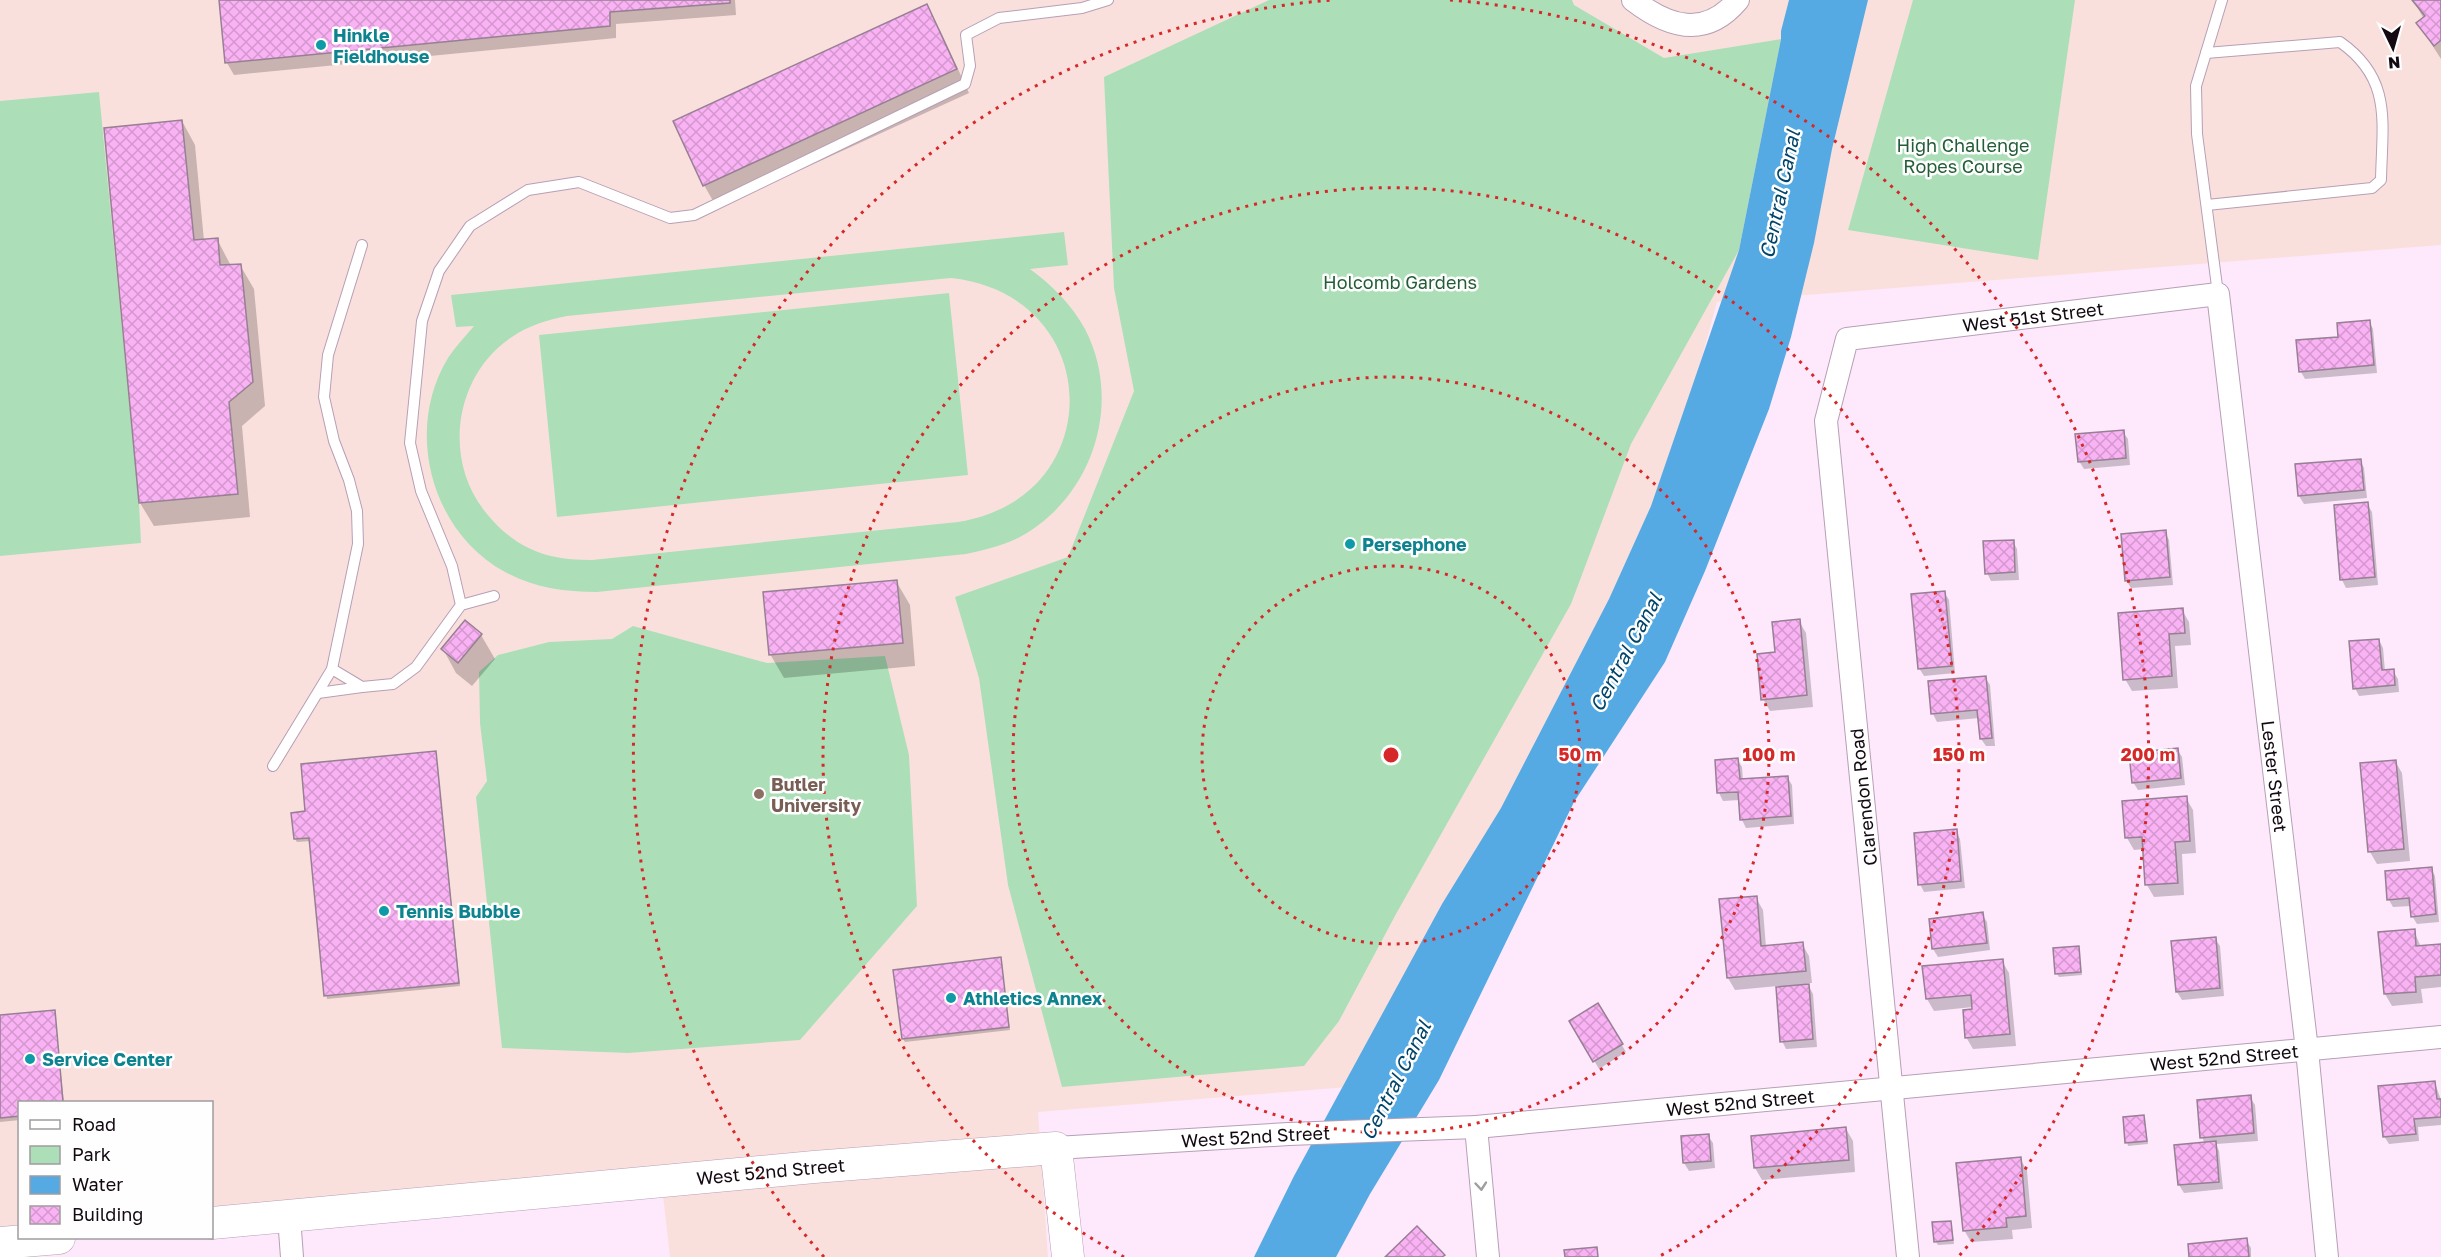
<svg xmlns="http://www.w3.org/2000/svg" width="2441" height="1257" font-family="'Golos Text',sans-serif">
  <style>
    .education { fill: #fae0dd }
    .green { fill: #acdfb8; fill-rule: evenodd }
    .water { fill: #56aae4 }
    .shadow { fill: #0003 }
    .building { fill: url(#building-cross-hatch); stroke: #977f94; stroke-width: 1.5 }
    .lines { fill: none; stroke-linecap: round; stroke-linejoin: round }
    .lane-casing { stroke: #b79fb5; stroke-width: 12 }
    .street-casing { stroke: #b79fb5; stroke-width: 24 }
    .secondary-casing { stroke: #b79fb5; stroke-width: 33 }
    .lane { stroke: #fff; stroke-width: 10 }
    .street { stroke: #fff; stroke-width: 22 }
    .secondary { stroke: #fff; stroke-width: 32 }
    .oneway { stroke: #a09da0 }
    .ring { fill: none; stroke: #d62828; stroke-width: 3; stroke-dasharray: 3 6 }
    .culture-dot { fill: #0f9aa8; stroke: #fefefe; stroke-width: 2 }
    .education-dot { fill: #8d6e63; stroke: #fefefe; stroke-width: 2 }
    .labels { text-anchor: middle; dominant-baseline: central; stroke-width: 5; stroke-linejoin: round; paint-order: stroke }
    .culture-label { font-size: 18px; font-weight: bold; fill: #0d838f; stroke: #fefefe; text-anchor: start }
    .park-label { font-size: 18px; fill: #225d36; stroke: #fefefe }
    .street-label { font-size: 18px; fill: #120911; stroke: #fefefe }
    .education-label { font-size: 18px; font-weight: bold; fill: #785e54; stroke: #fefefe; text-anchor: start }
    .water-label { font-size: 20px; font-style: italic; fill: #00446a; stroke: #fefefe }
    .centre { fill: #d62828; stroke: #fefefe; stroke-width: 3 }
    .ring-label { font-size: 18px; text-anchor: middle; font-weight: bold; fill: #d62828; stroke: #fefefe; stroke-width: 5; stroke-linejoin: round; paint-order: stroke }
  </style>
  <defs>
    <pattern id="building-cross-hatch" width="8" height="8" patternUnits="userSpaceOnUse" patternTransform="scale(1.5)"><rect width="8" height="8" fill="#f9b2f3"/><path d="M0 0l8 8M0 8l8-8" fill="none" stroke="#d498cf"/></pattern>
  </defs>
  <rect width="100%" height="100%" fill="#fee9fc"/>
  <polygon class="education" points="0,0 2441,0 2441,245 1717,302 1662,504 1374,1085 1038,1112 1048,1257 670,1257 661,1178 212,1221 212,1102 20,1102 20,1238 0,1241"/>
  <g class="green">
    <polygon points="1269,0 1572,0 1574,5 1664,58 1781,39 1739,250 1631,444 1571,604 1396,914 1339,1021 1304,1066 1062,1087 1008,885 979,678 955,597 1068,557 1134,391 1114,288 1104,77"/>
    <polygon points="1913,0 2075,0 2038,260 1848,230"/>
    <polygon points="99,92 139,503 141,543 0,556 0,101"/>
    <path d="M 1064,232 L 1068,265 L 1030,269 C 1052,285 1072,305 1085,329 C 1124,404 1092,499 1018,538 C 1002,546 984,550 966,554 L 597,592 C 564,592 534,588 505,572 C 431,532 404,430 448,358 C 455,347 465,337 474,326 L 456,327 L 451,295 ZM 951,278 C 1106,295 1110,498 958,522 L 592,560 C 578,560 564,559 551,556 C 525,550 503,534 487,514 C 442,461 454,375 512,337 C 529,325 548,320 567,316 Z"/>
    <polygon points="949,293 968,475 557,517 539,335"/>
    <polygon points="633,626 767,663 885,656 909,755 917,906 800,1040 628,1053 502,1048 476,797 487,781 480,723 479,672 498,655 549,642 612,639"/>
  </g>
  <polygon class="water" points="1789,0 1868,0 1832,149 1814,243 1791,337 1769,409 1705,571 1665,662 1574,802 1439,1080 1370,1194 1336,1257 1254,1257 1294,1176 1442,904 1501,808 1609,599 1651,506 1739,250 1781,39 1781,31"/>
  <g class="shadow">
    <polygon points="221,0 735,0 736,15 616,24 616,38 234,75 227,63"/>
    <polygon points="2413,0 2439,0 2441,2 2441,59 2418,23 2424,19"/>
    <polygon points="926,6 940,30 969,93 717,208 704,185"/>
    <polygon points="182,121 195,145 204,241 217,239 231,266 240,265 254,289 265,406 242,426 250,517 154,526 140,503"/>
    <polygon points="2369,321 2373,329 2377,373 2305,379 2301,372 2340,338"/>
    <polygon points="2123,432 2128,439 2130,465 2084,469 2079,461"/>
    <polygon points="2360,460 2364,468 2367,498 2304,504 2299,496"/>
    <polygon points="2367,504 2372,512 2378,585 2346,588 2342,580"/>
    <polygon points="2165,532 2169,540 2173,585 2131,588 2126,580"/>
    <polygon points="2013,541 2017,549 2019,580 1991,581 1987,573"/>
    <polygon points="896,581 910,605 915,666 784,678 770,654"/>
    <polygon points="1944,592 1949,600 1955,673 1924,676 1919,668"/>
    <polygon points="2182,610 2189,622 2191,645 2175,646 2178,688 2132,691 2125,679"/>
    <polygon points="1799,621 1806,633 1813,707 1770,711 1763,699 1777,654"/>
    <polygon points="465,622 481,635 495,659 472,686 456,673 443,649"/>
    <polygon points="2379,640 2383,648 2385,671 2393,671 2398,679 2399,692 2359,696 2355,688"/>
    <polygon points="1985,677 1990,685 1995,746 1986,746 1981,739 1979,718 1937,722 1933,714"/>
    <polygon points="2177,749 2182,757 2185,785 2138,790 2133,782"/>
    <polygon points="436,752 460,986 327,999 311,841 297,842 295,839 307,813"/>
    <polygon points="1737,759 1742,767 1743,781 1787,777 1792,785 1794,824 1746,828 1742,820 1740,800 1723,801 1719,793"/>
    <polygon points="2395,761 2402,773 2410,861 2377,864 2370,852 2362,764"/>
    <polygon points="2186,798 2193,810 2196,853 2182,854 2184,895 2154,897 2147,885 2144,849 2134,850 2127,838"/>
    <polygon points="1956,831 1960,839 1965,888 1924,892 1920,884"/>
    <polygon points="2431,868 2435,876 2439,922 2417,924 2412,916 2411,906 2393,907 2389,900"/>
    <polygon points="1756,898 1763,910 1766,947 1802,944 1809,956 1812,983 1807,983 1813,994 1817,1047 1786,1049 1782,1041 1778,986 1735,990 1728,978"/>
    <polygon points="1982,914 1987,922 1990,950 1938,957 1933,949"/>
    <polygon points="2414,931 2421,947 2441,945 2441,987 2421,989 2423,1003 2392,1006 2385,994 2380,934"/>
    <polygon points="2215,939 2220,946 2224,996 2182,1000 2177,992"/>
    <polygon points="2078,947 2082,975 2059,977 2057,974"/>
    <polygon points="1000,958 1010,1030 905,1042 903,1039"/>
    <polygon points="2002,961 2009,973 2016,1046 1973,1049 1966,1037 1973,1007 1934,1011 1927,999"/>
    <polygon points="1598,1005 1626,1052 1599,1069 1571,1021"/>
    <polygon points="54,1011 64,1102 20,1102 20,1120 0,1122 0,1016"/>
    <polygon points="2435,1083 2441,1100 2441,1125 2418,1127 2419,1141 2389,1144 2384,1136"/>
    <polygon points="2250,1097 2255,1105 2258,1141 2216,1144 2219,1151 2223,1189 2184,1193 2179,1185 2205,1144 2202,1137"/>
    <polygon points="2144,1117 2148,1144 2128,1146 2127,1142"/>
    <polygon points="1846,1129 1853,1141 1855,1172 1762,1180 1755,1168 1753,1137"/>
    <polygon points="1708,1136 1713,1143 1715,1168 1689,1171 1684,1163"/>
    <polygon points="2020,1158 2027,1171 2032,1228 2012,1230 2013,1239 1971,1242 1964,1230"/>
    <polygon points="1951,1222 1954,1244 1938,1245 1936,1242"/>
    <polygon points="2246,1240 2251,1248 2251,1257 2191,1257"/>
  </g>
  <g class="building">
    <polygon points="219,0 730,0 730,3 610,12 610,26 225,63"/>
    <polygon points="2412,0 2441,0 2441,40 2434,46 2416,23 2425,16"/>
    <polygon points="927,4 957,69 703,186 673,121"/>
    <polygon points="182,120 194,240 218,238 220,265 241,264 253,382 229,402 238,494 139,503 104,128"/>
    <polygon points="2370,320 2374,365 2299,372 2296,340 2338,337 2337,323"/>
    <polygon points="2124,430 2126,458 2078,462 2075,434"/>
    <polygon points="2361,459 2364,490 2298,496 2295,464"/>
    <polygon points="2368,502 2375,577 2340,580 2334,505"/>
    <polygon points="2166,530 2170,577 2125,581 2121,534"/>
    <polygon points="2014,540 2015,572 1985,574 1983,541"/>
    <polygon points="897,580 903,643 769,655 763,592"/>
    <polygon points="1945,591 1952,666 1918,669 1911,594"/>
    <polygon points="2183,608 2185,633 2169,634 2172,676 2123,680 2118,613"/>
    <polygon points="1800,619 1807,695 1761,700 1757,654 1775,652 1772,622"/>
    <polygon points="465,620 482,634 458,663 441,649"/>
    <polygon points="2379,639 2382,670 2394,669 2395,685 2353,689 2349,641"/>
    <polygon points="1986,676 1992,738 1980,739 1977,710 1931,714 1928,681"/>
    <polygon points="2178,748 2181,778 2132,783 2129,753"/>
    <polygon points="436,751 459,983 324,996 309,838 294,839 291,813 305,811 301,764"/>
    <polygon points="1738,758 1740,779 1788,776 1791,816 1740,820 1738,792 1717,793 1715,760"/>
    <polygon points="2396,760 2404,849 2368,852 2360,763"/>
    <polygon points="2187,796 2190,841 2175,842 2178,883 2145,885 2142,837 2125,838 2122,801"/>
    <polygon points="1957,829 1961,881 1918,885 1914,833"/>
    <polygon points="2432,867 2436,914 2411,917 2409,898 2387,900 2385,871"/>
    <polygon points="1757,896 1761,946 1803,942 1806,971 1727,978 1719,899"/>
    <polygon points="1983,912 1987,943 1932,949 1929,919"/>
    <polygon points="2415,929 2416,946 2441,944 2441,975 2415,977 2416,992 2384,994 2378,932"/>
    <polygon points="2216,937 2220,988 2176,992 2171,941"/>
    <polygon points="2079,946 2081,972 2055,974 2053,948"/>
    <polygon points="1001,957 1009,1027 902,1039 893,970"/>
    <polygon points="2003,959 2010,1034 1965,1038 1963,1010 1972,1009 1971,995 1926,999 1922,966"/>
    <polygon points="1809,984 1813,1039 1780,1042 1776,987"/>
    <polygon points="1598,1003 1623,1044 1593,1062 1569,1021"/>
    <polygon points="55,1010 63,1102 20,1102 20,1116 0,1118 0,1015"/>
    <polygon points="2435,1081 2437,1099 2441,1099 2441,1117 2414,1119 2416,1134 2383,1137 2378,1086"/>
    <polygon points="2251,1095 2254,1133 2200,1138 2197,1100"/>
    <polygon points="2144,1115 2147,1141 2125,1143 2123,1117"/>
    <polygon points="1846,1127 1849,1160 1754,1168 1751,1136"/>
    <polygon points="1709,1134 1711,1161 1683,1163 1681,1136"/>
    <polygon points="2216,1141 2219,1182 2178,1185 2174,1145"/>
    <polygon points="2021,1157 2026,1216 2006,1218 2007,1227 1963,1231 1956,1163"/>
    <polygon points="1951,1221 1953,1240 1934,1242 1932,1222"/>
    <polygon points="1417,1226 1445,1255 1442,1257 1385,1257"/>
    <polygon points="2247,1238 2249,1257 2189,1257 2188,1244"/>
    <polygon points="1597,1247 1598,1257 1565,1257 1564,1250"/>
  </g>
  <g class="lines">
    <g class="lane-casing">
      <g id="lane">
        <path d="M 2206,53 L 2340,42 C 2393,79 2382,123 2381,180 L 2372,188 L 2207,205"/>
        <polyline points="2218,294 2197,134 2196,86 2222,0"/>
        <polyline points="461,605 452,566 421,491 410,443 422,321 439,271 470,226 528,190 579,182 670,218 694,215 965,84 970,66 966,35 999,18 1082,8 1108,0"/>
        <polyline points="362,687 393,684 416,667 461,605 494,596"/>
        <polyline points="318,693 362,687 332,669"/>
        <polyline points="273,766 332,669 358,544 357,511 349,480 334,441 324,397 328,355 362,245"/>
      </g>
    </g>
    <g class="street-casing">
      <g id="street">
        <path d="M 1633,0 C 1668,27 1705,39 1738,0"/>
        <polyline points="1476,1127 1488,1257"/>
        <path id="s1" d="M 1056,1148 L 1289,1134 L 1476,1127 L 2441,1037"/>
        <polyline points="289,1217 292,1257"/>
        <path id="s2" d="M 1908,1257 L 1826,421 L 1847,339 L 2218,294 L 2307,1050 L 2327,1257"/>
      </g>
    </g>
    <g class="secondary-casing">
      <g id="secondary">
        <path id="s3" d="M 212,1223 L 814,1167 L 1056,1148 L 1068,1257"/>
        <polyline points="0,1243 59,1238"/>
      </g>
    </g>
    <use href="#lane" class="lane"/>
    <use href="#street" class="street"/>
    <use href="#secondary" class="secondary"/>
  </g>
  <defs><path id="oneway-chevron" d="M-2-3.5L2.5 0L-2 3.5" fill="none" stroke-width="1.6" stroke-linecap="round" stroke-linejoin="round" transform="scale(1.5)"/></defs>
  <use class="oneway" href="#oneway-chevron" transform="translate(1481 1186) rotate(85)"/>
  <g class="ring">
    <circle cx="1391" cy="755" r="189"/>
    <circle cx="1391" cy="755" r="378"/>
    <path d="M1124 1257A568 568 0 1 1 1658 1257"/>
    <path d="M824 1257A757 757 0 0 1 1332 0M1450 0A757 757 0 0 1 1958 1257"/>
  </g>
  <g class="culture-dot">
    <circle cx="321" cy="45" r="6"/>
    <circle cx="1350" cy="544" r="6"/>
    <circle cx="384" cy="911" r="6"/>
    <circle cx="951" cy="998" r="6"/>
    <circle cx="30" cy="1059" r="6"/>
  </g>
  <circle class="education-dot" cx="759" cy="794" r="6"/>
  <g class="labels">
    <g class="culture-label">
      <text x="333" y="35">Hinkle<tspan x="333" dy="21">Fieldhouse</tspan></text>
      <text x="1362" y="544">Persephone</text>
      <text x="396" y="911">Tennis Bubble</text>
      <text x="963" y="998">Athletics Annex</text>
      <text x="42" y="1059">Service Center</text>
    </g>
    <g class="park-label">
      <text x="1963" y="145">High Challenge<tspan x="1963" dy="21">Ropes Course</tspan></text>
      <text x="1400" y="282">Holcomb Gardens</text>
    </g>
    <g class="street-label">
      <text stroke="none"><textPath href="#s2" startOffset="1112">West 51st Street</textPath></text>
      <text stroke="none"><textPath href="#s2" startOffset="1784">Lester Street</textPath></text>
      <text transform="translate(1863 797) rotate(-96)">Clarendon Road</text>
      <text stroke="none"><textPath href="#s1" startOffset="1172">West 52nd Street</textPath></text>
      <text stroke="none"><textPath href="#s1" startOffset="686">West 52nd Street</textPath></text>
      <text stroke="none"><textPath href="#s1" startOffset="200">West 52nd Street</textPath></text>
      <text stroke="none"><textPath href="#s3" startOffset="561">West 52nd Street</textPath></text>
    </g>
    <g class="education-label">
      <text x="771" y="784">Butler<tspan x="771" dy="21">University</tspan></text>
    </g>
    <g class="water-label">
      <text transform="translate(1779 194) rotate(-78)">Central Canal</text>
      <text transform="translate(1625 652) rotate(-62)">Central Canal</text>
      <text transform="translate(1395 1080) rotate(-63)">Central Canal</text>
    </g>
  </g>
  <circle cx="1391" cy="755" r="9" class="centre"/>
  <g class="ring-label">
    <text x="1580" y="761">50 m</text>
    <text x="1769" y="761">100 m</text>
    <text x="1959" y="761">150 m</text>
    <text x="2148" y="761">200 m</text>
  </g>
  <rect x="18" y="1101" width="195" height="138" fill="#fefefe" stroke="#a09c9f" stroke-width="1.5"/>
  <rect x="30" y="1120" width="30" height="9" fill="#ffffff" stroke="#a09c9f" stroke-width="1.5"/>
  <text x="72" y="1131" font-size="18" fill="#120911">Road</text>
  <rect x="30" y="1146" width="30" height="18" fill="#acdfb8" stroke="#a09c9f" stroke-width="1.5"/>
  <text x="72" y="1161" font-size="18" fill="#120911">Park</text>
  <rect x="30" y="1176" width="30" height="18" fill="#56aae4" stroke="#a09c9f" stroke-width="1.5"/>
  <text x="72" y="1191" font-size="18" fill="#120911">Water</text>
  <rect x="30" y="1206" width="30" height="18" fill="url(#building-cross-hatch)" stroke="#a09c9f" stroke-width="1.5"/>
  <text x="72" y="1221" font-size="18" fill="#120911">Building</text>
  <g transform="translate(2393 48) rotate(175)" stroke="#fefefe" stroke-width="4.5" paint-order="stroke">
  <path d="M0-4.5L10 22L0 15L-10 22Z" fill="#120911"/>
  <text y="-9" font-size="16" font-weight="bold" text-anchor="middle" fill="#120911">N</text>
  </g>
</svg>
